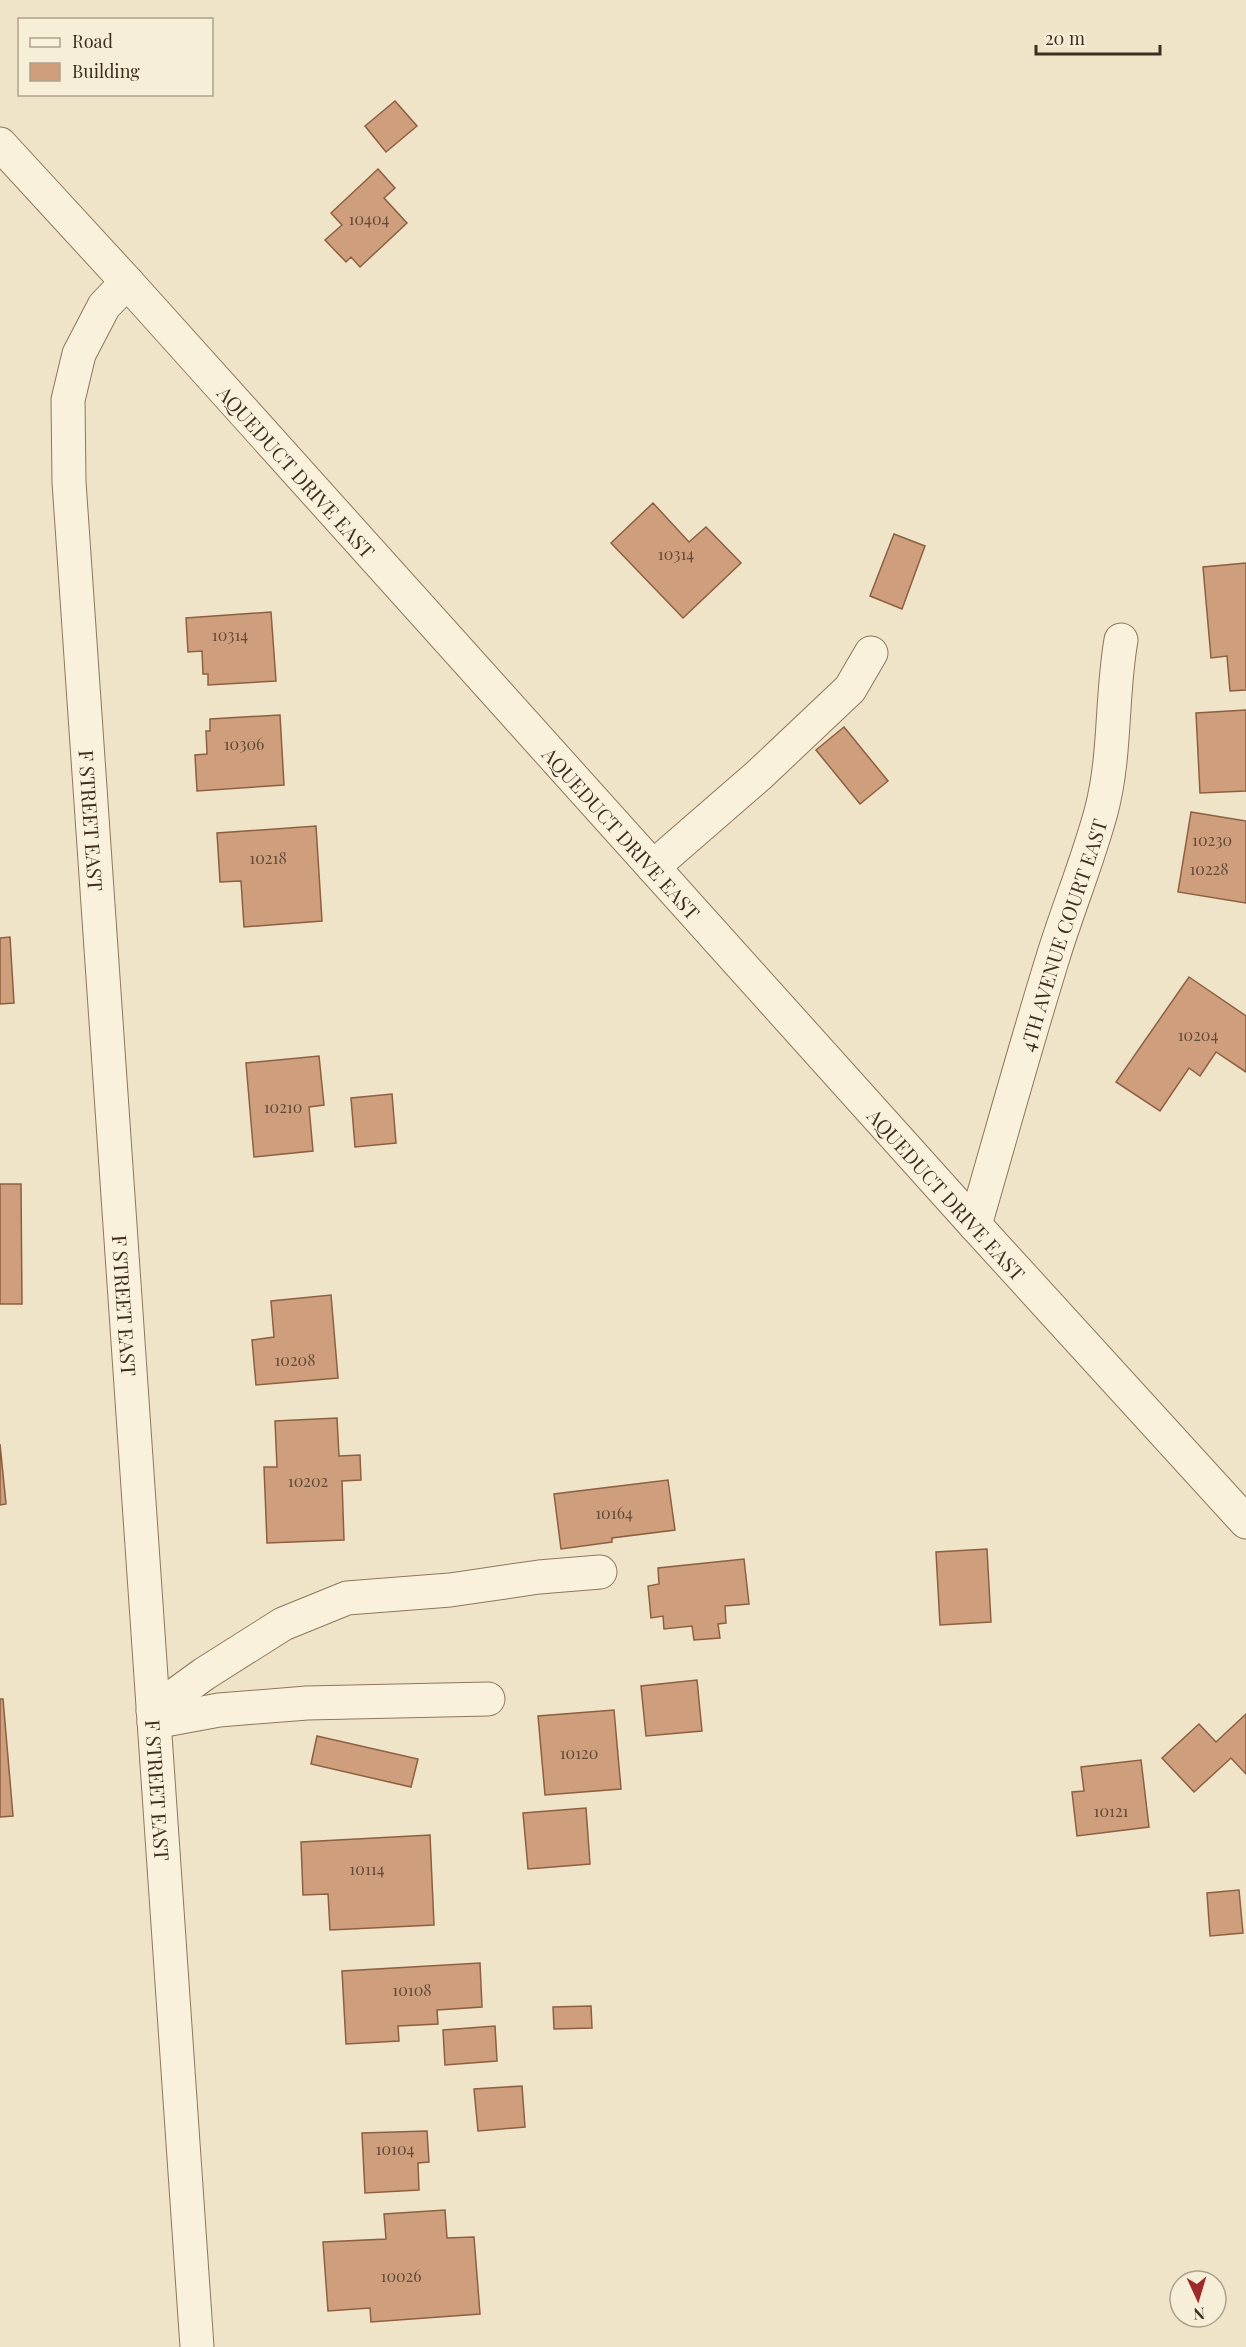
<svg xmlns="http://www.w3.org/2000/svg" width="1246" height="2347" font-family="'Playfair Display',serif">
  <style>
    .building { fill: #cf9f7d; stroke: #8d5f41; stroke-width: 1.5 }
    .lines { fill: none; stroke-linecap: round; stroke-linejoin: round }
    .minor-casing { stroke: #8d765c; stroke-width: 35 }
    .minor { stroke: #faf1dc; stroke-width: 33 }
    .labels { text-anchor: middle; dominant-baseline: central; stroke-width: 6; stroke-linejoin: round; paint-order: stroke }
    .number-label { font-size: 16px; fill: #624a37 }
    .street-label { font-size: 20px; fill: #3d2e20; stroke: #f7eed8 }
  </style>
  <rect width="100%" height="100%" fill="#f0e4c8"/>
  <g class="building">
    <polygon points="395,101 417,126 386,152 365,126"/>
    <polygon points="378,169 395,188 384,198 407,223 360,267 351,257 346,262 325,240 342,225 331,213"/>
    <polygon points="653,503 689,542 706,527 741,563 683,618 611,543"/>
    <polygon points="894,534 925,546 902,609 870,596"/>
    <polygon points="1246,563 1246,690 1230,691 1227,656 1211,658 1203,567"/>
    <polygon points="271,612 276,681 208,685 208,674 203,674 202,651 188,652 186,618"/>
    <polygon points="1246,710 1246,791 1200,793 1196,713"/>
    <polygon points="280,715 284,785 197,791 195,755 207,754 206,731 210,731 210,719"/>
    <polygon points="844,727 888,781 860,804 816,750"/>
    <polygon points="1191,812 1246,821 1246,903 1178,892"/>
    <polygon points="316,826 322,921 244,927 241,881 220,882 217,833"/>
    <polygon points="10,937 14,1003 0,1004 0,938"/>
    <polygon points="1189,977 1246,1016 1246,1072 1216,1052 1200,1076 1189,1068 1160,1111 1116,1082"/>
    <polygon points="319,1056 324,1105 309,1107 313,1151 254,1157 246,1063"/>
    <polygon points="392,1094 396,1143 355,1147 351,1098"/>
    <polygon points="0,1184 21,1184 22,1304 0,1304"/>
    <polygon points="331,1295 338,1378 256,1385 252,1340 274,1337 271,1301"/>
    <polygon points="337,1418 339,1456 360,1455 361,1480 342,1481 344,1540 267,1543 264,1467 277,1467 275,1421"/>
    <polygon points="0,1444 6,1504 0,1505"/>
    <polygon points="668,1480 675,1530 612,1538 612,1542 561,1549 554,1494"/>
    <polygon points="987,1549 991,1622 940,1625 936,1552"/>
    <polygon points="744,1559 749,1604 725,1606 726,1623 718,1624 720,1638 694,1640 692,1626 664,1629 663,1616 651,1618 648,1586 659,1584 658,1568"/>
    <polygon points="697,1680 702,1731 646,1736 641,1686"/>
    <polygon points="0,1699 3,1699 13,1816 0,1817"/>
    <polygon points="614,1710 621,1789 545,1795 538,1716"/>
    <polygon points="1246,1714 1246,1774 1231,1758 1194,1792 1162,1758 1199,1724 1216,1742"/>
    <polygon points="317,1736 418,1759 411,1787 311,1764"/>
    <polygon points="1141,1760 1149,1827 1077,1836 1072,1792 1084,1791 1081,1767"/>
    <polygon points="586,1808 590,1864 528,1869 523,1813"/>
    <polygon points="430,1835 434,1925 330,1930 328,1894 303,1895 301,1842"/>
    <polygon points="1239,1890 1243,1933 1210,1936 1207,1893"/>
    <polygon points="480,1963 482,2007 437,2010 438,2024 398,2026 399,2041 346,2044 342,1971"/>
    <polygon points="591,2006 592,2028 554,2029 553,2007"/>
    <polygon points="495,2026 497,2061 445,2065 443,2030"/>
    <polygon points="522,2086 525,2127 478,2131 474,2089"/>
    <polygon points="427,2131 429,2162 418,2163 419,2190 365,2193 362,2133"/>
    <polygon points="445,2210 447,2238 474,2237 480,2314 371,2322 370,2308 328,2311 323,2242 386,2239 384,2214"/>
  </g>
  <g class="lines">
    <g class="minor-casing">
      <g id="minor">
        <path id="s1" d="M 0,144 L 127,282 L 975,1225 L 1246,1522"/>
        <path id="s2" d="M 127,282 L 104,306 L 79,354 L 68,400 L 69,482 L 197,2347"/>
        <polyline points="653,867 759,775 850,689 871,653"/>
        <path id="s3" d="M 975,1225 C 1001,1135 1026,1044 1054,954 C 1069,906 1088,860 1101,812 C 1116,756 1111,697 1121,640"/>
        <polyline points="153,1711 204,1674 283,1624 347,1598 450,1590 539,1577 600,1572"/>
        <polyline points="154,1722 219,1710 307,1703 488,1699"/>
      </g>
    </g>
    <use href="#minor" class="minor"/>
  </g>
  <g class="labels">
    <g class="number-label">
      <text x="369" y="218">10404</text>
      <text x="676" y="553">10314</text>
      <text x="230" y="634">10314</text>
      <text x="244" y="743">10306</text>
      <text x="1212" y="839">10230</text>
      <text x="268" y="857">10218</text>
      <text x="1209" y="868">10228</text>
      <text x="1198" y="1034">10204</text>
      <text x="283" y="1106">10210</text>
      <text x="295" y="1359">10208</text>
      <text x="308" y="1480">10202</text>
      <text x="614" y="1512">10164</text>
      <text x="579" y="1752">10120</text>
      <text x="1111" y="1810">10121</text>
      <text x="367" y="1868">10114</text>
      <text x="412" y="1989">10108</text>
      <text x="395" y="2148">10104</text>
      <text x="401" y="2275">10026</text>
    </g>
    <g class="street-label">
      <text stroke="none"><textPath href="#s1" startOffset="442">AQUEDUCT DRIVE EAST</textPath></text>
      <text stroke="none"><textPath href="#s2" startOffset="556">F STREET EAST</textPath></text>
      <text stroke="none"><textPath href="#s1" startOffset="928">AQUEDUCT DRIVE EAST</textPath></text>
      <text stroke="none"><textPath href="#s3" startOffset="303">4TH AVENUE COURT EAST</textPath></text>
      <text stroke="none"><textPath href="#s1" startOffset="1414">AQUEDUCT DRIVE EAST</textPath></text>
      <text stroke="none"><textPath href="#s2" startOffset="1042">F STREET EAST</textPath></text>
      <text stroke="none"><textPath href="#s2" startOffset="1528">F STREET EAST</textPath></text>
    </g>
  </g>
  <rect x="18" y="18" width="195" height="78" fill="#f7eed8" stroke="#ada18e" stroke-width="1.5"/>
  <rect x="30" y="38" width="30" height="9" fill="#faf1dc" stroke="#ada18e" stroke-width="1.5"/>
  <text x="72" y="48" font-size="18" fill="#3d2e20">Road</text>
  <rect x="30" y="63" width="30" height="18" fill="#cf9f7d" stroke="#ada18e" stroke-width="1.5"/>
  <text x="72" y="78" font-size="18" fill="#3d2e20">Building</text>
  <g transform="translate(1198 2299) rotate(176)"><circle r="28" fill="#f7eed8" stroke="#ada18e" stroke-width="1.5"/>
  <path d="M0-4.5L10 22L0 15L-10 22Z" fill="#9e2a2b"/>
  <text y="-9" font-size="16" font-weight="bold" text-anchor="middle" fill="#3d2e20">N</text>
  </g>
  <path d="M1036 45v9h124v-9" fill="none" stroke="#3d2e20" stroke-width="3"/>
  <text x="1045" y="45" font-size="18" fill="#3d2e20" stroke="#f7eed8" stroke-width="4.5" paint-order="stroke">20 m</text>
</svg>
